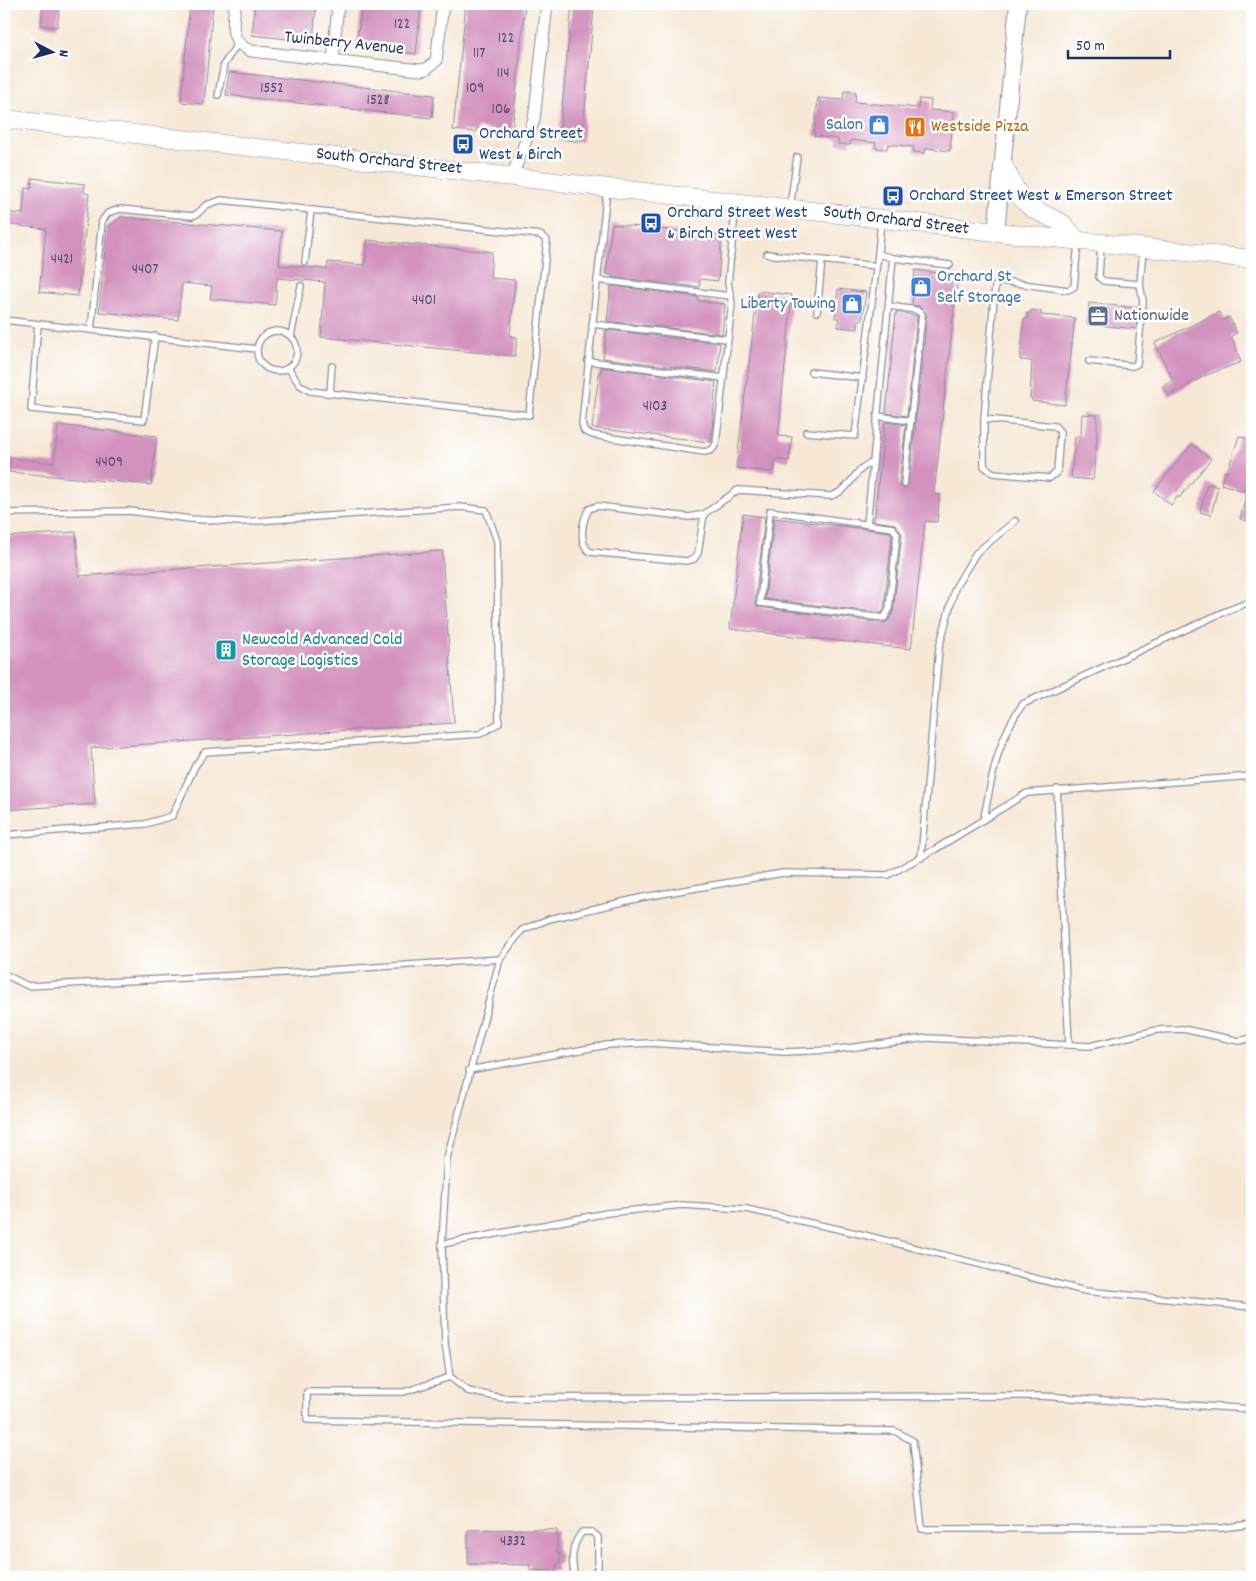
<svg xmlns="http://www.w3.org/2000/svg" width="1256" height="1581" font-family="Dekko,sans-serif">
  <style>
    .building { fill: #d392be }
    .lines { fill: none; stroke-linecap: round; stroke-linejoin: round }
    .lane-casing { stroke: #888c9a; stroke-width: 8 }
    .street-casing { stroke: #888c9a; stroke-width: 13 }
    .secondary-casing { stroke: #888c9a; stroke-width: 18 }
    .primary-casing { stroke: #888c9a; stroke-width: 19 }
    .lane { stroke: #fff; stroke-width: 5.5 }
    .street { stroke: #fff; stroke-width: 11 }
    .secondary { stroke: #fff; stroke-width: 16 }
    .primary { stroke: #fff; stroke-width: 18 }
    .labels { text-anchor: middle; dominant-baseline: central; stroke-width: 5; stroke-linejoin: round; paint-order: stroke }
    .number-label { font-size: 15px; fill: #494876 }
    .street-label { font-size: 18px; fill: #1b2f5e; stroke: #fff }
    .shop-label { font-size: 18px; fill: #366cbe; stroke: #fff; text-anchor: end }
    .food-label { font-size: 18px; fill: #c56008; stroke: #fff; text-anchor: start }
    .transit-label { font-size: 18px; fill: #164399; stroke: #fff; text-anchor: start }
    .service-label { font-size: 18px; fill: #4e5e75; stroke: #fff; text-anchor: start }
    .culture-label { font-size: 18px; fill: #0d838f; stroke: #fff; text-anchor: start }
  </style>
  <rect width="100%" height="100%" fill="#fff"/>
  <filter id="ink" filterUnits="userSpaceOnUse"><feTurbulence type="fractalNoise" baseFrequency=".02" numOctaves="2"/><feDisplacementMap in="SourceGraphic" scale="10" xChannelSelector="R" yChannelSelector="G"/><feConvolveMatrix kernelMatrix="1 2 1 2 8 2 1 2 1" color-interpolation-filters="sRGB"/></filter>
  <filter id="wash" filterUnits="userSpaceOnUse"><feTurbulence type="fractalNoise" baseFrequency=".0096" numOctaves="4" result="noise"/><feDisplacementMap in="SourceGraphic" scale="20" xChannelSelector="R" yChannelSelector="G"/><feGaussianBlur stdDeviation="1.12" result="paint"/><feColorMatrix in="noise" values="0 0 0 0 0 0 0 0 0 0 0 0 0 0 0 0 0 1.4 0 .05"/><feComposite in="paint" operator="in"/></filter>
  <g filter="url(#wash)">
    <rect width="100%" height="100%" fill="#f6e8d5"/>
    <g id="blocks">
      <g class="building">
        <polygon points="43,4 60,4 57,27 41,25"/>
        <polygon points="190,4 213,4 204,104 181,102"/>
        <polygon points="255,4 316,4 313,42 252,35"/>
        <polygon points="362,4 421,4 416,54 356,47"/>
        <polygon points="466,4 525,4 512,132 477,128 476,132 453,130"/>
        <polygon points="572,4 594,7 582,142 559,139"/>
        <polygon points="229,72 434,95 432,118 226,95"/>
        <polygon points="844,91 856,92 855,102 918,108 919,99 931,100 930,110 954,112 950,151 926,148 925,153 913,152 914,147 888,144 887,149 875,148 876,143 851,140 850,145 838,144 838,139 814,136 818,98 843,100"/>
        <polygon points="32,178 85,184 84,193 89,194 78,296 39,292 46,229 4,224 4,212 23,214 25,188 31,189"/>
        <polygon points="121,217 282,231 279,265 327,269 328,262 365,265 367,240 492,252 490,278 515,280 510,336 517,337 515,356 321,337 325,282 277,278 275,305 210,299 212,286 182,283 178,320 99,312 107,227"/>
        <polygon points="612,224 722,236 718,281 700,279 699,287 612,277 612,275 606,274"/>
        <polygon points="915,270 958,275 934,494 940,495 937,522 925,521 911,649 730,629 743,514 765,517 755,602 758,607 883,623 888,621 893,612 902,534 895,524 874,521 885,422 906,425 899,484 904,489 909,484 927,314 919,306 912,305"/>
        <polygon points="611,286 698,297 698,301 725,304 722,334 607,321"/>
        <polygon points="838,289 866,292 862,320 858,320 858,329 838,327 839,318 835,318"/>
        <polygon points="758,291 792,295 778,436 792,437 789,461 776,459 774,472 736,468"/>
        <polygon points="1089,303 1138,308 1136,329 1087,324"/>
        <polygon points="1031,310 1041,311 1041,315 1075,318 1065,405 1032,401 1032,398 1030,398 1032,361 1020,360 1024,319 1027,319 1027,313 1030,313"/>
        <polygon points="896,312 917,316 907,416 886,413"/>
        <polygon points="1219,312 1223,320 1229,317 1237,333 1231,336 1241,362 1204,376 1169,396 1163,386 1173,380 1155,343"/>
        <polygon points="606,330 720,343 717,372 603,358"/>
        <polygon points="601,367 716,382 711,442 592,428 599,372 601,372"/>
        <polygon points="1082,414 1097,415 1097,438 1093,480 1071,478 1075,436 1081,436"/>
        <polygon points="58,425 157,436 151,485 9,472 11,458 54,463"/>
        <polygon points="1239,436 1252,440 1252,522 1240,519 1247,492 1221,484 1225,471 1227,473"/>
        <polygon points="1192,444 1211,459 1179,498 1178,496 1171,505 1154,491"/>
        <polygon points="1207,484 1218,487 1211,515 1200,512"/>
        <polygon points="774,518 890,532 892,535 884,608 882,613 765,599"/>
        <polygon points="76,532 79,576 442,551 454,723 91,748 95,804 4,810 4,537"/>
        <polygon points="533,1529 557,1530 557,1553 560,1553 560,1564 557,1564 557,1571 530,1570 530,1565 468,1564 468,1530"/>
      </g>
    </g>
  </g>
  <g filter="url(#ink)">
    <use href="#blocks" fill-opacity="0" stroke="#888c9a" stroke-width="1"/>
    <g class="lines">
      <g class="lane-casing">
        <g id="lane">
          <polyline points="218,95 224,64 238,43"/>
          <polyline points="607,189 582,423 584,431 593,435 704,452 712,450 716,444 732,303 728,283 736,204"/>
          <polyline points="790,207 797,157"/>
          <polyline points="881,221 878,254 893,258 950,265"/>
          <polyline points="1101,244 1099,277 1103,281 1140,284"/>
          <polyline points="767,254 876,266"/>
          <polyline points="305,262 311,210"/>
          <polyline points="597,280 731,296"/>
          <polyline points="889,306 916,310 922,314 904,484"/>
          <polyline points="817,312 822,260"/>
          <polyline points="4,320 257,349"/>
          <polyline points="38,324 31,409 144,420 155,336"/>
          <polyline points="592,324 728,339"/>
          <polyline points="91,330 102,221 108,213 120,209 192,216 197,214 206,205 221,200 540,235 547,240 529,415 310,391 300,385 288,368"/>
          <circle cx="277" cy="351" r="20"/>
          <polyline points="291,336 301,286"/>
          <polyline points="588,361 724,378"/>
          <polyline points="1089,361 1133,366 1137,364 1143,301 1140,284 1143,250"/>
          <polyline points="811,372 863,378"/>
          <polyline points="330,392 332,366"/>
          <polyline points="877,416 911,421"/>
          <polyline points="984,419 984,466 993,473 1050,478 1057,472 1060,432 1055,426 984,419 995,286 1001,281 1068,290 1074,287 1078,243"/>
          <polyline points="806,432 855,436 878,254"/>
          <polygon points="770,511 893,528 897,534 889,610 884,618 760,603"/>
          <polyline points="4,513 130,511 190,519 242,522 460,507 486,510 497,541 499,723 480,734 205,752 195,766 172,816 145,824 4,835"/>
          <path d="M 704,514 L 698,553 L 694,559 L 686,561 L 590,552 C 578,543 582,521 589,509 L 597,506 L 689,517 L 704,514 L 738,490 L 831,496 C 853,489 852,470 871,463"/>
          <polyline points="867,524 893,258"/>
          <polyline points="1252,776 1027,793 934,850 888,875 783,873 644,897 549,919 522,930 500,959 447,1158 442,1244 445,1343 450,1377 468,1391 502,1398 1040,1396 1252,1409"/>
          <polyline points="1057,789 1069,1045"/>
          <path d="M 984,817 C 992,777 998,737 1023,704 L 1226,611 L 1252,601"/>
          <polyline points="921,858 939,648 955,588 976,553 1015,521"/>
          <polyline points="4,974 28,986 284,973 500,959"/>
          <polyline points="469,1070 607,1045 650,1043 784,1052 831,1050 927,1038 1090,1046 1157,1030 1183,1029 1239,1041 1252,1038"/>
          <polyline points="442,1244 607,1213 682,1205 746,1209 856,1233 1085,1291 1252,1307"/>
          <polyline points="450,1377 404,1392 307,1392 307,1420 895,1431 913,1441 922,1529 1222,1528 1252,1524"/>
          <path d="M 575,1577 C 571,1560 571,1546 582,1532 L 592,1532 L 598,1537 L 598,1567 L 593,1577"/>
        </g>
      </g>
      <g class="street-casing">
        <g id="street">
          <path d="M 235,4 C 233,26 228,41 251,51 L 420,70 L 426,69 L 436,61 L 443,4"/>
          <polyline points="333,61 338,4"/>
          <polyline points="512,176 534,120 547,4"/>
        </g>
      </g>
      <g class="secondary-casing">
        <polyline id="secondary" points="996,232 1018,4"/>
      </g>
      <g class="primary-casing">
        <g id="primary">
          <polyline points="4,119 996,232 1252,259"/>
          <polyline points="1003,164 1018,194 1025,202 1033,209 1062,223 1078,241"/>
        </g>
      </g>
      <use href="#lane" class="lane"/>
      <use href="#street" class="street"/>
      <use href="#secondary" class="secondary"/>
      <use href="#primary" class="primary"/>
    </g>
  </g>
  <defs>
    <g id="shop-square" transform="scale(1.125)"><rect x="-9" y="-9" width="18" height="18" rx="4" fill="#3f7fe0" stroke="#fff"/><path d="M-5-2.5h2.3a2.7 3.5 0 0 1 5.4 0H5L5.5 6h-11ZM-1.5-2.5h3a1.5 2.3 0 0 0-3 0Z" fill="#fff"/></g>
    <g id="restaurant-square" transform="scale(1.125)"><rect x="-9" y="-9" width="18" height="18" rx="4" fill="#e8710a" stroke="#fff"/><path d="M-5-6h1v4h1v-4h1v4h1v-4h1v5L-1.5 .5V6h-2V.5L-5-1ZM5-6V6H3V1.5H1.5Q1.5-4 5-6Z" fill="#fff"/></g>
    <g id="bus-square" transform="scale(1.125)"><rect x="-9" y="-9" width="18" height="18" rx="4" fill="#1a4fb4" stroke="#fff"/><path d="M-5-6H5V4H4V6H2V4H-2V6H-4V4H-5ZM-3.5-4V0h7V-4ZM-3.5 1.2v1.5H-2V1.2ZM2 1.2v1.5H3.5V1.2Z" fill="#fff"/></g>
    <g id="office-square" transform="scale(1.125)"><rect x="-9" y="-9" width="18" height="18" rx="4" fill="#5c6f8a" stroke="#fff"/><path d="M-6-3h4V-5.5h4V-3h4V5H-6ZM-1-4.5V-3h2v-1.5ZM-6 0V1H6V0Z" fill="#fff"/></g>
    <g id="building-square" transform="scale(1.125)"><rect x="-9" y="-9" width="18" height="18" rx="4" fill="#0f9aa8" stroke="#fff"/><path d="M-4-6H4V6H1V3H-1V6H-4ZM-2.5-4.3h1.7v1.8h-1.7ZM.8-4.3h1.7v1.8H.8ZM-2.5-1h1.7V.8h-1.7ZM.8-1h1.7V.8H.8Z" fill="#fff"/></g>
  </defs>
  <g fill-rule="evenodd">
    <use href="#shop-square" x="879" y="125"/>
    <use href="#restaurant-square" x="915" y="127"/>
    <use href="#bus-square" x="463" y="144"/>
    <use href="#bus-square" x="893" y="196"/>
    <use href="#bus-square" x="651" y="223"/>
    <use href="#shop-square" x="921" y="287"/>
    <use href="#shop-square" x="852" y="304"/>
    <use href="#office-square" x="1098" y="316"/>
    <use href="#building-square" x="226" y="650"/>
  </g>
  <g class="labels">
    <g class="number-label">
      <text x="402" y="25">122</text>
      <text x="506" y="39">122</text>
      <text x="479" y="54">117</text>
      <text x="503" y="74">114</text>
      <text x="272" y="89">1552</text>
      <text x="475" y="89">109</text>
      <text x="378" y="101">1528</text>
      <text x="501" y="110">106</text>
      <text x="62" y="260">4421</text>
      <text x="145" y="270">4407</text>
      <text x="424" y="301">4401</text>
      <text x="655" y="407">4103</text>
      <text x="109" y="463">4409</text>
      <text x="513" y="1542">4332</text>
    </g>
    <g class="street-label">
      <text transform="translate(344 44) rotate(6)">Twinberry Avenue</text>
      <text transform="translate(389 162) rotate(6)">South Orchard Street</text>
      <text transform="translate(896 221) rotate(7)">South Orchard Street</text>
    </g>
    <g class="shop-label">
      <text x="863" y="125">Salon</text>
      <text x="937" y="277" text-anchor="start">Orchard St<tspan x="937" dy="21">Self Storage</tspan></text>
      <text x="836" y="304">Liberty Towing</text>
    </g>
    <g class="food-label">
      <text x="931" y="127">Westside Pizza</text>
    </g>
    <g class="transit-label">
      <text x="479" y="134">Orchard Street<tspan x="479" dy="21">West &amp; Birch</tspan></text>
      <text x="909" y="196">Orchard Street West &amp; Emerson Street</text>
      <text x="667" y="213">Orchard Street West<tspan x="667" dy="21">&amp; Birch Street West</tspan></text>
    </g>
    <g class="service-label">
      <text x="1114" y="316">Nationwide</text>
    </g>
    <g class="culture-label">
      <text x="242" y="640">Newcold Advanced Cold<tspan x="242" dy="21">Storage Logistics</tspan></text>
    </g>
  </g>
  <rect width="1256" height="1581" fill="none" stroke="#fff" stroke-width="20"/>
  <g transform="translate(52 52) rotate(96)" stroke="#ffffff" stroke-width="4" paint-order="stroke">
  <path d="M0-4L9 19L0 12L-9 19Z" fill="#1b2f5e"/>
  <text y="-8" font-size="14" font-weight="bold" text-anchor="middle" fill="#1b2f5e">N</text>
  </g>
  <path d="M1068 50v8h102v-8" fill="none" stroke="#1b2f5e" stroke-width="2.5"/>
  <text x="1076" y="50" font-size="15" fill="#1b2f5e" stroke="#ffffff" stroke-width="4" paint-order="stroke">50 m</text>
</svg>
